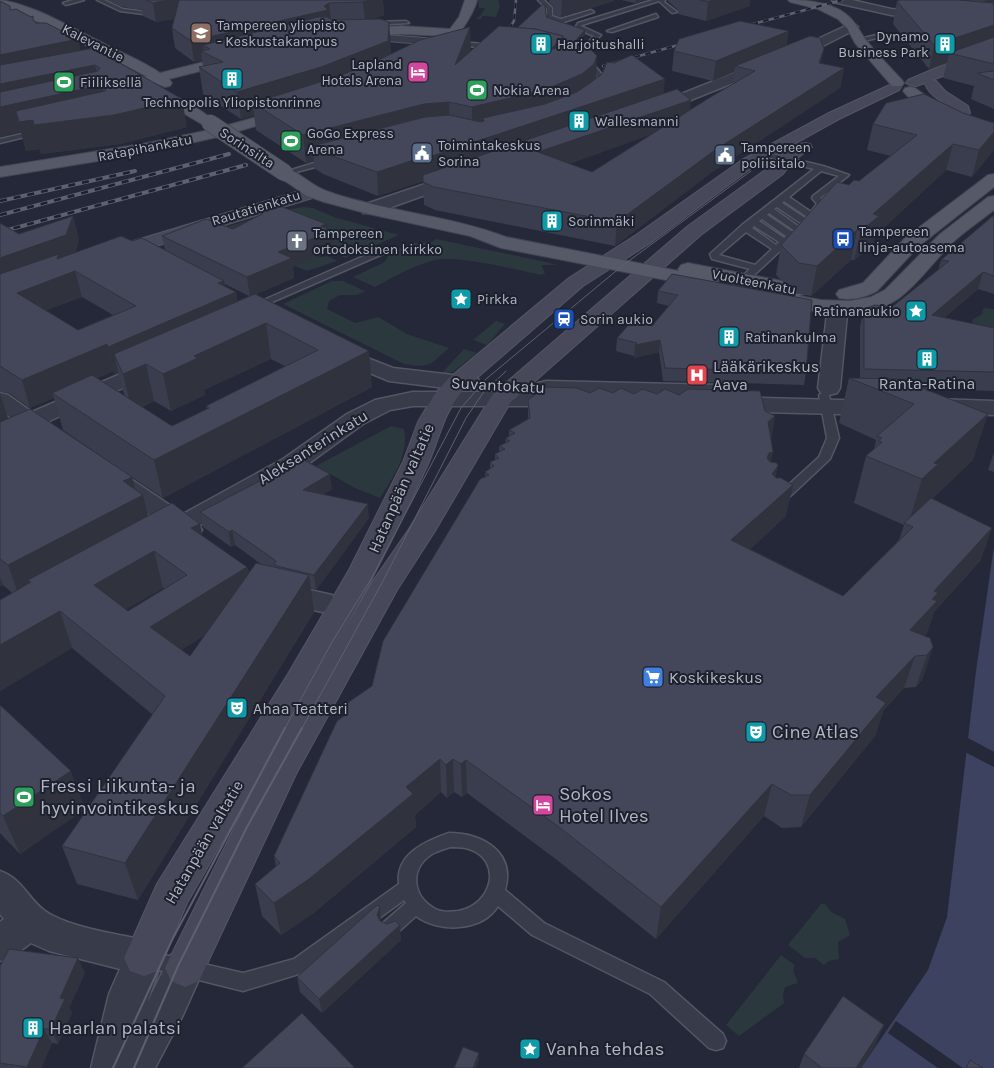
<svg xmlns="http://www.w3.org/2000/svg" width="994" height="1068" font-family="Karla,sans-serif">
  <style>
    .green { fill: #2b383d }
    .water { fill: #3c425f }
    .pier { fill: #252838 }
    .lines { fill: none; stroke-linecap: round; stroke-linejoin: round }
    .lane-casing { stroke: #535663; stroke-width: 3 }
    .street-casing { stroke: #535663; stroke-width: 3 }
    .secondary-casing { stroke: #535663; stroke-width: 2 }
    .primary-casing { stroke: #414451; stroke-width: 2 }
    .lane { fill: #383b49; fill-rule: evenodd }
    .street { fill: #383b49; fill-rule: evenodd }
    .secondary { fill: #47495b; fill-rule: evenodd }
    .primary { fill: #565968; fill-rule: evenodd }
    .tram-far1 { stroke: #5d6071; stroke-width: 1 }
    .tram { stroke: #5d6071; stroke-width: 2 }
    .rail-far1-casing { stroke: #5d6071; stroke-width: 2.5 }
    .rail-casing { stroke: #5d6071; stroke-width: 4 }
    .rail-far1 { stroke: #1d202d; stroke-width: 2; stroke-dasharray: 5.5; stroke-linecap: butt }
    .rail { stroke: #1d202d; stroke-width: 2.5; stroke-dasharray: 7; stroke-linecap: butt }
    .lane-bridge-casing { stroke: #535663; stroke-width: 8; stroke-linecap: butt }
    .primary-bridge-casing { stroke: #414451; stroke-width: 18; stroke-linecap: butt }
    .lane-bridge { stroke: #383b49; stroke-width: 6 }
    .primary-bridge { stroke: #565968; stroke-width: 17 }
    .wall { fill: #3a3d4d; fill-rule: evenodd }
    .shaded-wall { fill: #30323e }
    .building { fill: #444759; stroke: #30323e; fill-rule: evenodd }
    .labels { text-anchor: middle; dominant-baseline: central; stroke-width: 4; stroke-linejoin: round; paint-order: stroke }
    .far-poi-label { font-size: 14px; fill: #b3b6c4; stroke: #1d202d; text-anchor: start }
    .far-street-label { font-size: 14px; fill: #b3b6c4; stroke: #1d202d }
    .poi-label { font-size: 16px; fill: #b3b6c4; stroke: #1d202d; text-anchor: start }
    .street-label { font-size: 16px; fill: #b3b6c4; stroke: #1d202d }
    .near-poi-label { font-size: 19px; fill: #b3b6c4; stroke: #1d202d; text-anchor: start }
  </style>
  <rect width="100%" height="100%" fill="#252838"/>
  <g class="green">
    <polygon points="478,0 498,0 500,6 496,17 482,16 481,19 476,19 481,15 485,8 479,8"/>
    <polygon points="303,207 313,208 334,217 399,235 345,258 338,254 355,246 350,244 334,250 265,230 217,230 274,212"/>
    <path d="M 436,239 L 546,262 L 557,265 L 541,265 L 545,273 L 542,275 C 516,270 459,255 435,260 C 416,264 392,278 375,287 L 353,277 L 385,262 L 389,253 L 411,243 L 432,242 Z"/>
    <polygon points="262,252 314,258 327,256 337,261 307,271"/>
    <path d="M 332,281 L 343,281 L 365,291 L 357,295 L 340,295 L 329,301 L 327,309 L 355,323 L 378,317 L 407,334 L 449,348 C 430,364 431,369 404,364 L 283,304 Z"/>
    <polygon points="985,308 994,309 994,334 973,323 972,320 982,314 983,309"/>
    <polygon points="496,321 505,324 487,345 473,340"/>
    <polygon points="464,349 477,353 454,371 439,376"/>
    <path d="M 391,426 L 404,429 C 410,453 392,479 380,498 L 355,488 L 316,466 Z"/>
    <polygon points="821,904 825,904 831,912 845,919 850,935 838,942 839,959 829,961 824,965 815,958 805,958 788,945"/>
    <polygon points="781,955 795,965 793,970 798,983 785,987 783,995 784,1003 739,1036 726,1025"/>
  </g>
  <polygon class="water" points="994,546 994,1068 861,1068 928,970 947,917 976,671"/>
  <g class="pier">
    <polygon points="968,738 994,752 994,767 965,752"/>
    <polygon points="896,1021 963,1068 938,1068 888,1033"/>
  </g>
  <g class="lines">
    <g class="lane-casing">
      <g id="lane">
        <polygon points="73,0 84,0 66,5 63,3"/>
        <polygon points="97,0 104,0 123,9 162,14 159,16 120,11"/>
        <polygon points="538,0 544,0 552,8 552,16 561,19 591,10 594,12 561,23 547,18 547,9"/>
        <polygon points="653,0 665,0 664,2 677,12 672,13 659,1 582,25 581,26 601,35 586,51 582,51 582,49 594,36 575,28 578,23"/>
        <polygon points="656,14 658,17 612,32 607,31"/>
        <polygon points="374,22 406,21 409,23 372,25"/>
        <polygon points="880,34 882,37 859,42 856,40"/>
        <polygon points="461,42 494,45 497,47 494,49 459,45"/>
        <path d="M 580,61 C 593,61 601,71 605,82 L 599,91 L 594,90 L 599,82 L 595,72 L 580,63 Z"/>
        <polygon points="39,130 41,131 41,133 0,143 0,139"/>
        <path d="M 764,152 L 823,166 L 849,175 L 820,198 L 825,204 L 815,218 L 809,218 L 784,201 L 782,203 L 808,220 L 808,224 L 802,224 L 777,207 L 774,209 L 802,229 L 797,231 L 797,235 L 738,290 L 735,291 L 730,288 L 750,269 L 712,259 L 710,254 L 742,225 L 814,169 L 764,156 ZM 821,171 L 839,176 L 813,196 L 812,198 L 817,204 L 811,212 L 789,197 ZM 769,213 L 795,231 L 791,231 L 767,215 ZM 762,219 L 786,236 L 784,238 L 759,221 ZM 754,226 L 779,242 L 776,245 L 752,228 ZM 746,232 L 772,249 L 755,265 L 719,255 Z"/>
        <polygon points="331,158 334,158 334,162 285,175 281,173"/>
        <polygon points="382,248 386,251 385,253 256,309 253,310 248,307"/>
        <polygon points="824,392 829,395 839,438 830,459 783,503 775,503 773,500 775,497 819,457 827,438 819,395"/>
        <path d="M 449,833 C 482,833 516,852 505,890 L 544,923 L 664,982 L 723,1034 L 726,1041 L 723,1048 L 716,1050 L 709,1048 L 650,994 L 532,935 L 498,906 C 482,932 439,933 416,916 L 395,935 L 389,937 L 383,935 L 380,929 L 383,923 L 406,903 L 404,900 L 305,972 L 243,991 L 147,967 L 141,965 L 138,959 L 141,953 L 147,951 L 243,973 L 294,959 L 399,884 C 395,854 426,841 449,833 ZM 450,847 C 456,847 463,847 469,849 C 503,860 493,905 458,911 C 449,912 440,913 432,907 C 412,894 410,868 432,854 C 437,851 444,849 450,847 Z"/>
      </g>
    </g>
    <g class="street-casing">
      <g id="street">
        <polygon points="832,0 852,0 891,9 994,19 994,25 891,15 833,2"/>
        <polygon points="852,23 856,25 858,27 856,29 815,50 661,112 651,112 649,109 651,106 807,44"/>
        <polygon points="458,173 464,175 466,178 464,181 375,213 363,213 361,209 363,205"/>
        <polygon points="837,308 844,310 847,314 840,388 837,393 829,395 821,393 818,388 827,314 830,310"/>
        <polygon points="339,347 393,368 470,377 478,379 481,384 478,389 470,391 389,381 332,357 328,353 332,349"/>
        <path d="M 153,360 L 161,361 L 164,366 L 161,371 L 47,422 L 61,434 L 57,439 C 45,442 39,438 29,431 L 0,442 L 0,426 L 14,420 L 0,410 L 0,393 L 8,395 L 32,412 Z"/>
        <path d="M 546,381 L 720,385 L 728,387 L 731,392 L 728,397 L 720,399 L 575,395 L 577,399 L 574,404 L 566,406 L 413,406 L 390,410 L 363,424 L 301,469 L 199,526 L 202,530 L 198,536 C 190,538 187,535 181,536 C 169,538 172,547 153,542 L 149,536 L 153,530 L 163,524 L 107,485 L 104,480 L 107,475 L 116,473 L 125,475 L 183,514 L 283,459 L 347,414 L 375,400 L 413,392 L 538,392 L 535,388 L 538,383 Z"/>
        <polygon points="728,397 878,401 886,403 889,408 886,413 878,415 728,411 720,409 717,404 720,399"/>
        <polygon points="935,399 994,401 994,415 935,413 927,411 924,406 927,401"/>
        <polygon points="278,583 332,595 336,602 332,609 322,612 268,599 264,592 268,585"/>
        <path d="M 0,871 C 24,880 27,898 45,911 C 67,927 117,934 144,940 L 158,946 L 163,958 L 147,1003 L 171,955 L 185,950 L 199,955 L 204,968 L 183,1015 L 155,1068 L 91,1068 L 109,994 L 120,969 L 49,951 L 31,943 L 13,956 L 0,961 L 0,922 L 4,919 L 0,914 Z"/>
      </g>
    </g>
    <g class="secondary-casing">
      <g id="secondary">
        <path d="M 994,48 L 994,57 L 932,80 L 936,81 L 945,91 L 968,106 L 970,113 L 968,116 L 958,116 C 950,104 929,98 925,83 L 913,87 L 906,83 L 908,80 L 948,63 L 964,60 Z"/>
        <path d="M 894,83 L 899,84 L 901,87 L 899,90 L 839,119 L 754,166 L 650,243 L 583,286 L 464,389 C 442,415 441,435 428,464 C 401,523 372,580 341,636 L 373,581 L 409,529 L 493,394 L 688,226 L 771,166 C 780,156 794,140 810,144 L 812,147 L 792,162 L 783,174 L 702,234 L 510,403 L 435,531 L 397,590 L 296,774 L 199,981 L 185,987 L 171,981 L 165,968 L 262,772 L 187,903 L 158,971 L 144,976 L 130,971 L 124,958 L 157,884 L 288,674 L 349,570 L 403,462 L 418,422 L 434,395 L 448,379 L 569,278 L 636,235 L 742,160 L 829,113 Z"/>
        <polygon points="313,187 319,188 322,192 319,196 121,257 114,259 107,257 104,253 107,249"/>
      </g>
    </g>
    <g class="primary-casing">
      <g id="primary">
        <path d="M 0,0 C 32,4 70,27 99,41 C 119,52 141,60 160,73 L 235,54 L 242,58 L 240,61 L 169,79 L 172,83 L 170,86 L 165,87 L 155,83 L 141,86 L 134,82 L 136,79 L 147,76 L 144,75 L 46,25 L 0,7 Z"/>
        <path d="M 465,0 L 477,0 C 473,18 443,63 421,58 L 419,55 L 443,36 L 402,34 L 353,36 L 347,32 L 353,28 L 402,26 L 450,29 L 459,17 Z"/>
        <path d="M 788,0 C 807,0 832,2 847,15 C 856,22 859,31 866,40 C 877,54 890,67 902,80 L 904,83 L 902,86 L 892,86 L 855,43 L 847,28 L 838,19 L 818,9 L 790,2 Z"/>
        <polygon points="151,84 194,106 218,123 215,126 205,126 146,91 144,88 146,85"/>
        <path d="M 910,87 L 915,88 L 955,117 L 994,136 L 994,147 C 969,141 918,111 903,91 L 905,88 Z"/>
        <polygon points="292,107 297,108 299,111 297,114 222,136 147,153 0,177 0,167 147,143 214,129"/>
        <path d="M 285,168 C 297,171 307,181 318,187 C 323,190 330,192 335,194 C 391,212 451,216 506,237 L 679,271 L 678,269 L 681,265 L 688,263 L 798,284 L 805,286 L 808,290 L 805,294 L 799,296 L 821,300 L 850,301 L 871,297 L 885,290 L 940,234 L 988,197 L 994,196 L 994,210 C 980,221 965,231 952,243 C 936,259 916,286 899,298 C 862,325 809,311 769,301 L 766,297 L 769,293 L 774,291 L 716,280 L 717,282 L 714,286 L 707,288 L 501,248 L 470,236 L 369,214 L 324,202 L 307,196 L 279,177 L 277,173 L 279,169 Z"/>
        <path d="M 994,174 L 994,187 L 919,246 L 877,291 C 866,297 851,301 839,298 L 836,294 L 839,290 L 863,283 L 905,238 L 988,175 Z"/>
      </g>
    </g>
    <use href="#lane" class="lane"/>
    <use href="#street" class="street"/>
    <use href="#secondary" class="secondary"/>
    <use href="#primary" class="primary"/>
    <g class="tram-far1">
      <polyline points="284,730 332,642 371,579 461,408 486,379 622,266 751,171"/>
      <polyline points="301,730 383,581 466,418 483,393 506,371"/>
    </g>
    <g class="tram">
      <polyline points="113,1068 172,940 285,728"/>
      <polyline points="134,1068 178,966 247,827 302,728"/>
    </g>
    <g class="rail-far1-casing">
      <g id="rail-far1">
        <polyline points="742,27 842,0"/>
        <polyline points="503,38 514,21 516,0"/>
        <polyline points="603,66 689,42"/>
      </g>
    </g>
    <g class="rail-casing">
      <g id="rail">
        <polyline points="0,201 135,171"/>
        <polyline points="0,215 229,154"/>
        <polyline points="0,232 246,165"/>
      </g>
    </g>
    <use href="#rail-far1" class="rail-far1"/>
    <use href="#rail" class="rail"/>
    <g class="lane-bridge-casing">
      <polyline id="lane-bridge" points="374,37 437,42"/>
    </g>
    <g class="primary-bridge-casing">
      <polyline id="primary-bridge" points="210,123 285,173"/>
    </g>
    <use href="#lane-bridge" class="lane-bridge"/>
    <use href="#primary-bridge" class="primary-bridge"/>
  </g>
  <g class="wall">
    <path d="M 107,0 L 383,0 L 384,15 L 372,19 L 391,47 L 390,54 L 471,51 L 546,15 L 549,16 L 549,18 L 585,30 L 585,35 L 575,46 L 596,79 L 664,93 L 690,110 L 733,84 L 734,72 L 713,81 L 672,71 L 674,51 L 787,45 L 821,63 L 844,68 L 840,88 L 712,172 L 615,246 L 435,210 L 424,205 L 423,181 L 378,196 L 323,174 L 314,168 L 314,161 L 306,163 L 256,130 L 254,115 L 241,119 L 203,94 L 199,67 L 203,66 L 202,60 L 194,62 L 175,48 L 172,28 L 174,19 L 156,22 L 143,16 L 142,9 L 133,9 L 120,6 ZM 652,134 L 592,172 L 569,164 Z"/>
    <polygon points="549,0 614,0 614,1 561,17 554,15 554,8 549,2"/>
    <polygon points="621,0 647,0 635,3"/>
    <polygon points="667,0 750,0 750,6 706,21 678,14 678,10"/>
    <polygon points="994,0 994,109 971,99 974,86 943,78 947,63 929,69 893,24 897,1"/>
    <polygon points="10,6 11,10 36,23 78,39 80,50 187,127 120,144 41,154 40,149 26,151 21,132"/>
    <polygon points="963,113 994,123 994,146 993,151 972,177 946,170 875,236 873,245 854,260 851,260 811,296 794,293 776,275 781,245 849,185 859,181 891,156 867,150 873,124"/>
    <polygon points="994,215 994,294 978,289 944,318 994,328 994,391 925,389 973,460 932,499 981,560 934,612 927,633 924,636 933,647 922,680 916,687 904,688 883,711 875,736 801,827 782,828 764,816 656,939 557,860 467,793 462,797 454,792 447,798 441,792 415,815 416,827 315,912 281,935 262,916 255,884 276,867 274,856 344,716 343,706 372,686 485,477 485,472 490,469 490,462 495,460 495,454 499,452 499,446 505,443 506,438 509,436 509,430 528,419 528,400 590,393 613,393 679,395 765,411 775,416 771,440 771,462 786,516 750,549 843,596 899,540 904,525 854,503 866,456 874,449 876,440 839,423 849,378 860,378 860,326 864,309 892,307 938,270 941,260"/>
    <path d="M 73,216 L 79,240 L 75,253 L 132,241 L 165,250 L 162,236 L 233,229 L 326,229 L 332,231 L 334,250 L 293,267 L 294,278 L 256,294 L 372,387 L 163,498 L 132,477 L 135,489 L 143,495 L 148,516 L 202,536 L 247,567 L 249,573 L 261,564 L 235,545 L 231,547 L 203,527 L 200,512 L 332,489 L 322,494 L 369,518 L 316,590 L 310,588 L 314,612 L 138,900 L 77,884 L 62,846 L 153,715 L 72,648 L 0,691 L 0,600 L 12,593 L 3,585 L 0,586 L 0,422 L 117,467 L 63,430 L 54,398 L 30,408 L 9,393 L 0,392 L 0,223 L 19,234 ZM 225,284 L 249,296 L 237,301 L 236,292 L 225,287 ZM 82,297 L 113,315 L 78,330 L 46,310 ZM 271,359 L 285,366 L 206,406 L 207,409 L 172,426 L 142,407 L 154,401 L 171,411 L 205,395 L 204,390 ZM 114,371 L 115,374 L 118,372 L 123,391 L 125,396 L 97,378 ZM 163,588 L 165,589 L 128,611 L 126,609 ZM 205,635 L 190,656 L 181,650 Z"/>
    <polygon points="672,274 806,372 804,385 663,381 659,352 634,358 634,356 616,351 617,338 652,326 669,306 657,303 658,291"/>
    <polygon points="994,452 994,472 988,470"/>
    <polygon points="0,705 85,809 20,854 0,833"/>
    <polygon points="381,921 401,940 322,1013 300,992 297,977"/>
    <polygon points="0,966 85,973 69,1008 72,1013 58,1044 52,1043 41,1068 0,1068"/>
    <polygon points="875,1046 861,1068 799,1068 804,1054"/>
  </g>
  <g class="shaded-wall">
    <polygon points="168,0 180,0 183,17 156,22 153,3"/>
    <polygon points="361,0 383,0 384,15 365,21 363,2"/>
    <polygon points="562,0 614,0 614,1 561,17"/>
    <polygon points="636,0 647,0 635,3"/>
    <polygon points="714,0 750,0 750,6 706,21 708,2"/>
    <polygon points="991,0 994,0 994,12 977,2"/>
    <polygon points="329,3 331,22 210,49 203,45 204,52 201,51 202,60 194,62 191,41 324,6"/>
    <polygon points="389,22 391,47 390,66 253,103 254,115 241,119 237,92"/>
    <polygon points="994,25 994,47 949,53 947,63 929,69 934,45"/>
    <polygon points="470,27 471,51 455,65"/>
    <polygon points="585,30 585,35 568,54 568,49"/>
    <polygon points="789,31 786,50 735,66 734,72 713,81 716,61"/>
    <polygon points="563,36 562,60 551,49"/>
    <polygon points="78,39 84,65 0,82 0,55"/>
    <polygon points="824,49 820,68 819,63"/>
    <polygon points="597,56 596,81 592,89 483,131 472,134 472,107"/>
    <polygon points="95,65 99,85 102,85 108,112 182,99 187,127 120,144 41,154 33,120 40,149 26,151 21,132 0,137 0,84"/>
    <polygon points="844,68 840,88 712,172 615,246 617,222 715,150"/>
    <polygon points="665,79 663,100 378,196 377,172"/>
    <polygon points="691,100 689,121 538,175 538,152"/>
    <polygon points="449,102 450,129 312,146 314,161 306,163 303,135 424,104"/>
    <polygon points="994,132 994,146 993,151 972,177 979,150"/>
    <polygon points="953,144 946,170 875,236 873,245 854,260 861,231 873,214"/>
    <polygon points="73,216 79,240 72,260 82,297 24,319 0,286 0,258"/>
    <polygon points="326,224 327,233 332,231 334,250 293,267 294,278 250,297 247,277 278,252 321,226"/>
    <polygon points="857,230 851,260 811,296 817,266"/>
    <polygon points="983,272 978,289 927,333 932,315"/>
    <polygon points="224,281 227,296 236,292 240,318 114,354 118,372 115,374 108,347 218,283"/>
    <polygon points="266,323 271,359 204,390 205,395 171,411 163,374 194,356"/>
    <polygon points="660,340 659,352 634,358 635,345"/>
    <polygon points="107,344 114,371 57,396 52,393 54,398 30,408 22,380"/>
    <polygon points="369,351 372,387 163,498 154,460"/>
    <polygon points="146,364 154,401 132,411 123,374"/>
    <polygon points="0,394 8,418 0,421"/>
    <polygon points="988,414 973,460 925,506 908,525 922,479 934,463"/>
    <polygon points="775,416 770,446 768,422"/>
    <polygon points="773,452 767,482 767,458 769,453"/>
    <polygon points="778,466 772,497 772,474"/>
    <polygon points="330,474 332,489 305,505 303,490"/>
    <polygon points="132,477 137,498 143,495 151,528 28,580 33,592 20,599 8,565 123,481"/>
    <polygon points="793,485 786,516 726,572 731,540"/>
    <polygon points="368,504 369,518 316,590 314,575"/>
    <polygon points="200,524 207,560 191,528"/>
    <polygon points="992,528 981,560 934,612 927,633 900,662 910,630 934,591"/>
    <polygon points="232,530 235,545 231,547 229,532"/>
    <polygon points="154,551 163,588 105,622 94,585"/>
    <polygon points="247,567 254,603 160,664 150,627"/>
    <polygon points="309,575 314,612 138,900 125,863"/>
    <polygon points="0,577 3,585 0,586"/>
    <polygon points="60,611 72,648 0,691 0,645"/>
    <polygon points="933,647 922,680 916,687 927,655"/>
    <polygon points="915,656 904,688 883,711 875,736 801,827 810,795 876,697"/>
    <polygon points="440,759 441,792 415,815 416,827 315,912 281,935 274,903 406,787"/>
    <polygon points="453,759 454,792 447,798 446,765"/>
    <polygon points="466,760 467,793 462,797 461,764"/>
    <polygon points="71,771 85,809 20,854 3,816"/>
    <polygon points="772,784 764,816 656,939 661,907"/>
    <polygon points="380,907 381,922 378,930 377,915"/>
    <polygon points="400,925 401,940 322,1013 319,999"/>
    <polygon points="78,958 85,973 69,1008 72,1013 58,1044 51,1029 60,998"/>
    <polygon points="884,1025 875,1046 861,1068 856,1068"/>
    <polygon points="44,1029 52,1043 41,1068 28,1068 27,1067"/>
    <polygon points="479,1053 479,1060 476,1068 473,1068"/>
  </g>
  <g class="building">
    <polygon points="146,0 168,0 153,3"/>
    <polygon points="179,0 370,0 363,2 329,3 324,6 328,10 191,41 172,28"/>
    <polygon points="700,0 714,0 708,2"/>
    <polygon points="901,0 960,0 994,3 994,25 934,45 897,1"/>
    <polygon points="960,0 991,0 981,2"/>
    <polygon points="0,1 10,6 10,10 16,9 31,17 33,16 33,20 36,23 46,23 78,39 0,55"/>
    <polygon points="543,4 545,5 546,15 549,16 546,17 585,30 570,47 563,47 563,36 535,29 517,28"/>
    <polygon points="318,17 327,17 332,20 380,19 389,22 388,41 321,67 237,92 199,67 223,62 201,51 210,49 203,45"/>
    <polygon points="740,21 789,31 716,61 674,51 679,39"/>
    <polygon points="499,26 535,29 563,36 551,49 586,45 597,56 594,64 582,74 544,90 472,107 449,102 424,104 303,135 253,103 336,77 370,64 420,40 470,27 455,65"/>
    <polygon points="810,36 820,38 824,49 819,63 844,68 715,150 617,222 434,187 423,182 423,175 677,89 691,100 538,152 592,172 709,98 755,71 735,66"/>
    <polygon points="994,37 994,64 949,53"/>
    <polygon points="94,48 182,99 114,115 34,125 33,120 19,122 16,111 105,91 106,88 102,85 0,107 0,92 98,71 100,68 95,65 0,84 0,65"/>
    <polygon points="632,55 665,79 423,159 423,157 377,172 321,152 312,146 425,117 449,115 481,122 484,121 483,118 545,104 577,92 590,83 602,74 607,62 614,63"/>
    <polygon points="994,71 994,80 977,73"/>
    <polygon points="924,94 963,113 994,123 994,132 979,150 953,144 873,214 879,216 861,231 857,230 817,266 799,263 781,245 837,182 849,185 854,180 859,181 917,135 873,124 886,103"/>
    <polygon points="280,206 326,224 321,226 332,231 278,252 292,258 247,277 162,236 206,219 233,229 262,214 264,209"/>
    <polygon points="994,215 994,276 983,272 932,315 994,328 994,372 864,369 864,309 875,305 892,307 949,261 941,260"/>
    <polygon points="73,216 66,235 0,258 0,223 19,234"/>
    <path d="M 121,236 L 132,241 L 142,238 L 224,281 L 218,283 L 236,292 L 108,347 L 107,344 L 22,380 L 0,366 L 0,274 L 59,254 L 57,259 ZM 75,271 L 136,306 L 78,330 L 17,293 Z"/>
    <polygon points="672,274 812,300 806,372 665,368 660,340 635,345 637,343 617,338 632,321 652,326 678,295 658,291"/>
    <polygon points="255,294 369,351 154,460 52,393 92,375 172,426 209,408 206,406 318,350 266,323 194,356 198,358 163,374 146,364 123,374 114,354"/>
    <polygon points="849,378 899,379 988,414 934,463 938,464 922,479 866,456 882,442 878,441 882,438 877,436 914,404"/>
    <polygon points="545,387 577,388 590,393 599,388 613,393 621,388 634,394 642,389 657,394 665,389 679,395 688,389 760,391 765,411 775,416 768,422 773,452 769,453 767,458 770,462 777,463 778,466 772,474 776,478 781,478 793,485 731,540 843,596 913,527 904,523 931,498 992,528 934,591 938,593 932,599 937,601 910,630 930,638 933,647 927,655 915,656 876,697 886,703 810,795 791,795 772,784 661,907 559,827 466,760 461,764 453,759 446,765 440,759 406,787 413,794 309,879 274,903 255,884 280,863 274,856 337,721 347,714 343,706 372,686 383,641 480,479 489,475 485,472 494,466 490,462 499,458 495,454 505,449 499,446 510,441 506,438 515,433 509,430 530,418 528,400"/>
    <polygon points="30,409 132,477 123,481 143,495 8,565 0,559 0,422"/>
    <polygon points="302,459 330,474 303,490 368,504 314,575 277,566 274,564 276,561 232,530 229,532 200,512"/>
    <path d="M 172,503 L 200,524 L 191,528 L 247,567 L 150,627 L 190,656 L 256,563 L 309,575 L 125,863 L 62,846 L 165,696 L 60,611 L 0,645 L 0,600 L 31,582 L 28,580 ZM 154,551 L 187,575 L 128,611 L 94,585 Z"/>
    <polygon points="0,705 71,771 3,816 0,813"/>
    <polygon points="377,905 380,907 377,915 380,921 387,924 395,921 400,925 319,999 297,977"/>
    <polygon points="9,949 78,958 60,998 65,999 51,1029 44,1029 27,1067 0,1063 0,966"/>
    <polygon points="843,996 884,1025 856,1068 822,1068 804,1054"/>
    <polygon points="302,1013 355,1068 242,1068"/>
    <polygon points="463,1047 479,1053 473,1068 454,1068"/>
    <polygon points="970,1060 983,1068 966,1068"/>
  </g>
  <defs>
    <g id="university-square" transform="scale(1.125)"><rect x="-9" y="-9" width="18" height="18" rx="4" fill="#8d6e63" stroke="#1d202d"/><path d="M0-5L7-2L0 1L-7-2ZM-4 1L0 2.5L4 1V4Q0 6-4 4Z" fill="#fff"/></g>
    <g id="building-square" transform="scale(1.125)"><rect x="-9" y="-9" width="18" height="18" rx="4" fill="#0f9aa8" stroke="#1d202d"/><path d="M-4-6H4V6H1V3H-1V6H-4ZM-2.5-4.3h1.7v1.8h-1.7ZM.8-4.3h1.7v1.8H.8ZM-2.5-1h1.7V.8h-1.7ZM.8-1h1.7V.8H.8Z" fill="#fff"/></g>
    <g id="hotel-square" transform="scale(1.125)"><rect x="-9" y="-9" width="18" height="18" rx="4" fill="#d1479c" stroke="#1d202d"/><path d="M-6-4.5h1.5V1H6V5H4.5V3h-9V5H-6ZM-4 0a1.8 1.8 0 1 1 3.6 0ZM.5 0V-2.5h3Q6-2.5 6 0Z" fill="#fff"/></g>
    <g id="stadium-square" transform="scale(1.125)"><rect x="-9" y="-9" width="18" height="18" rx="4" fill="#2e9e5b" stroke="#1d202d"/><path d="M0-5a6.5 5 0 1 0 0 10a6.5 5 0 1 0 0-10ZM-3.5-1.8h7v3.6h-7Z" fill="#fff"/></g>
    <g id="civic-square" transform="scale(1.125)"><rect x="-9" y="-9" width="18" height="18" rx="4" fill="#5c6f8a" stroke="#1d202d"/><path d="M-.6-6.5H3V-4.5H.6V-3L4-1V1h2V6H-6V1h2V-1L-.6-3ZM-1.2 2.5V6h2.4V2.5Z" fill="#fff"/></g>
    <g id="bus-square" transform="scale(1.125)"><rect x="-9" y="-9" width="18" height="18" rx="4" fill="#1a4fb4" stroke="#1d202d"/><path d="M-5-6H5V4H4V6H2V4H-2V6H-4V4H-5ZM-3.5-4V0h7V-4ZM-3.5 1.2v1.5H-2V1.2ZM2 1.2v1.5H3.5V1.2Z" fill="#fff"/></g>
    <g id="church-square" transform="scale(1.125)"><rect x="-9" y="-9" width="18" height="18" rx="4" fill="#6b7280" stroke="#1d202d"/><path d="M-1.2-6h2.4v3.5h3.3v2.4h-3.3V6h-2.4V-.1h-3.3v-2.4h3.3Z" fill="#fff"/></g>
    <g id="sight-square" transform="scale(1.125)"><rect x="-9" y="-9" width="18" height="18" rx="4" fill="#0f9aa8" stroke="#1d202d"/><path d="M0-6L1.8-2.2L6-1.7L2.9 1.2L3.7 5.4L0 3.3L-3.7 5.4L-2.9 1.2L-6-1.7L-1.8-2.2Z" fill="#fff"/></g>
    <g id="station-square" transform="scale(1.125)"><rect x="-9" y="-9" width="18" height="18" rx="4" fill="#1a4fb4" stroke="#1d202d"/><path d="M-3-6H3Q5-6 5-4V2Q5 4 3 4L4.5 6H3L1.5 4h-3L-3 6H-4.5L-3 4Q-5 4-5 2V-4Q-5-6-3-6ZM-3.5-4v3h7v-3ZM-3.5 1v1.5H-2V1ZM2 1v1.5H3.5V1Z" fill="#fff"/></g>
    <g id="hospital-square" transform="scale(1.125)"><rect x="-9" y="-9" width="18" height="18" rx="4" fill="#e0444e" stroke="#1d202d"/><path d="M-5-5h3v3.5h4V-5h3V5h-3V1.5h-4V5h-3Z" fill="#fff"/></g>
    <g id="supermarket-square" transform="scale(1.125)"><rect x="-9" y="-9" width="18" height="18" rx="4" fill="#3f7fe0" stroke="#1d202d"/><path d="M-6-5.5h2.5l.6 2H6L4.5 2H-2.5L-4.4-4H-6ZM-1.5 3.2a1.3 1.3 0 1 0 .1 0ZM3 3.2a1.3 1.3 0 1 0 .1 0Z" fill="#fff"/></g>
    <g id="theatre-square" transform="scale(1.125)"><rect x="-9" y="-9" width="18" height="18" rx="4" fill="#0f9aa8" stroke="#1d202d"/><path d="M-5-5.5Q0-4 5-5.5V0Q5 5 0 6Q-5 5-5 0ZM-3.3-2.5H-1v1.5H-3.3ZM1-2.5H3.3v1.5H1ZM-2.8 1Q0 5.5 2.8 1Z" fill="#fff"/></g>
  </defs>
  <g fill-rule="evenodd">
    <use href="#university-square" x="201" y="33"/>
    <use href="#building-square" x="541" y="44"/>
    <use href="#building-square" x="945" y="44"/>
    <use href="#hotel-square" x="418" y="72"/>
    <use href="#building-square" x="232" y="79"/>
    <use href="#stadium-square" x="64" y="82"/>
    <use href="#stadium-square" x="477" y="90"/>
    <use href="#building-square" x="579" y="121"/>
    <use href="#stadium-square" x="291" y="141"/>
    <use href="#civic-square" x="422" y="153"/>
    <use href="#civic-square" x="725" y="155"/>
    <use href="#building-square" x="552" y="221"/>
    <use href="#bus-square" x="843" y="239"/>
    <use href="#church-square" x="297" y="241"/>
    <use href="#sight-square" x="461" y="299"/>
    <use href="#sight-square" x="916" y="311"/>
    <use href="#station-square" x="564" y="319"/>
    <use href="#building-square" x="729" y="337"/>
    <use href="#building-square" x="927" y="359"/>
    <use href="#hospital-square" x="697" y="375"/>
    <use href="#supermarket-square" x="653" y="677"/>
    <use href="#theatre-square" x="237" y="708"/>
    <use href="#theatre-square" x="756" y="732"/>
    <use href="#stadium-square" x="24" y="797"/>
    <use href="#hotel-square" x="543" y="805"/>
    <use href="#building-square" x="33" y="1028"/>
    <use href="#sight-square" x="530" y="1049"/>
  </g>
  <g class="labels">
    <g class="far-poi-label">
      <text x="217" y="25">Tampereen yliopisto<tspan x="217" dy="16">- Keskustakampus</tspan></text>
      <text x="929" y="36" text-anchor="end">Dynamo<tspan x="929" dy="16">Business Park</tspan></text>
      <text x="557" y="44">Harjoitushalli</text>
      <text x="402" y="64" text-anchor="end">Lapland<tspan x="402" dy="16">Hotels Arena</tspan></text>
      <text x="80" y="82">Fiiliksellä</text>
      <text x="493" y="90">Nokia Arena</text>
      <text x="232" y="102" text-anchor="middle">Technopolis Yliopistonrinne</text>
      <text x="595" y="121">Wallesmanni</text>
      <text x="307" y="133">GoGo Express<tspan x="307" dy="16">Arena</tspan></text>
      <text x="438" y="145">Toimintakeskus<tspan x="438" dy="16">Sorina</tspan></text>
      <text x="741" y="147">Tampereen<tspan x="741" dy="16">poliisitalo</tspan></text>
      <text x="568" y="221">Sorinmäki</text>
      <text x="859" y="231">Tampereen<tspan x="859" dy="16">linja-autoasema</tspan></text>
      <text x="313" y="233">Tampereen<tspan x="313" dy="16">ortodoksinen kirkko</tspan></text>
      <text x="477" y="299">Pirkka</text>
      <text x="900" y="311" text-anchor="end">Ratinanaukio</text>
      <text x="580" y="319">Sorin aukio</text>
      <text x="745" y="337">Ratinankulma</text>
    </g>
    <g class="far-street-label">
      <text transform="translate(93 43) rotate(27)">Kalevantie</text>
      <text transform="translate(145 148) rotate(-11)">Ratapihankatu</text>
      <text transform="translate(247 148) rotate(33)">Sorinsilta</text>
      <text transform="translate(256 208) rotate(-17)">Rautatienkatu</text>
      <text transform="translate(754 282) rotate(11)">Vuolteenkatu</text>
    </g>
    <g class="poi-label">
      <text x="713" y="366">Lääkärikeskus<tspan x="713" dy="18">Aava</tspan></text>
      <text x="927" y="383" text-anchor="middle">Ranta-Ratina</text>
      <text x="669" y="677">Koskikeskus</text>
      <text x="253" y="708">Ahaa Teatteri</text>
    </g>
    <g class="street-label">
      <text transform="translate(498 385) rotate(3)">Suvantokatu</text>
      <text transform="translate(313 447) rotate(-32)">Aleksanterinkatu</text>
      <text transform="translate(401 488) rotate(-66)">Hatanpään valtatie</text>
      <text transform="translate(204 842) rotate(-60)">Hatanpään valtatie</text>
    </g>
    <g class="near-poi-label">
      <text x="772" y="732">Cine Atlas</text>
      <text x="40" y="786">Fressi Liikunta- ja<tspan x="40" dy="22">hyvinvointikeskus</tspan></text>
      <text x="559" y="794">Sokos<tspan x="559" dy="22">Hotel Ilves</tspan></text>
      <text x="49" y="1028">Haarlan palatsi</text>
      <text x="546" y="1049">Vanha tehdas</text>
    </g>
  </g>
</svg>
